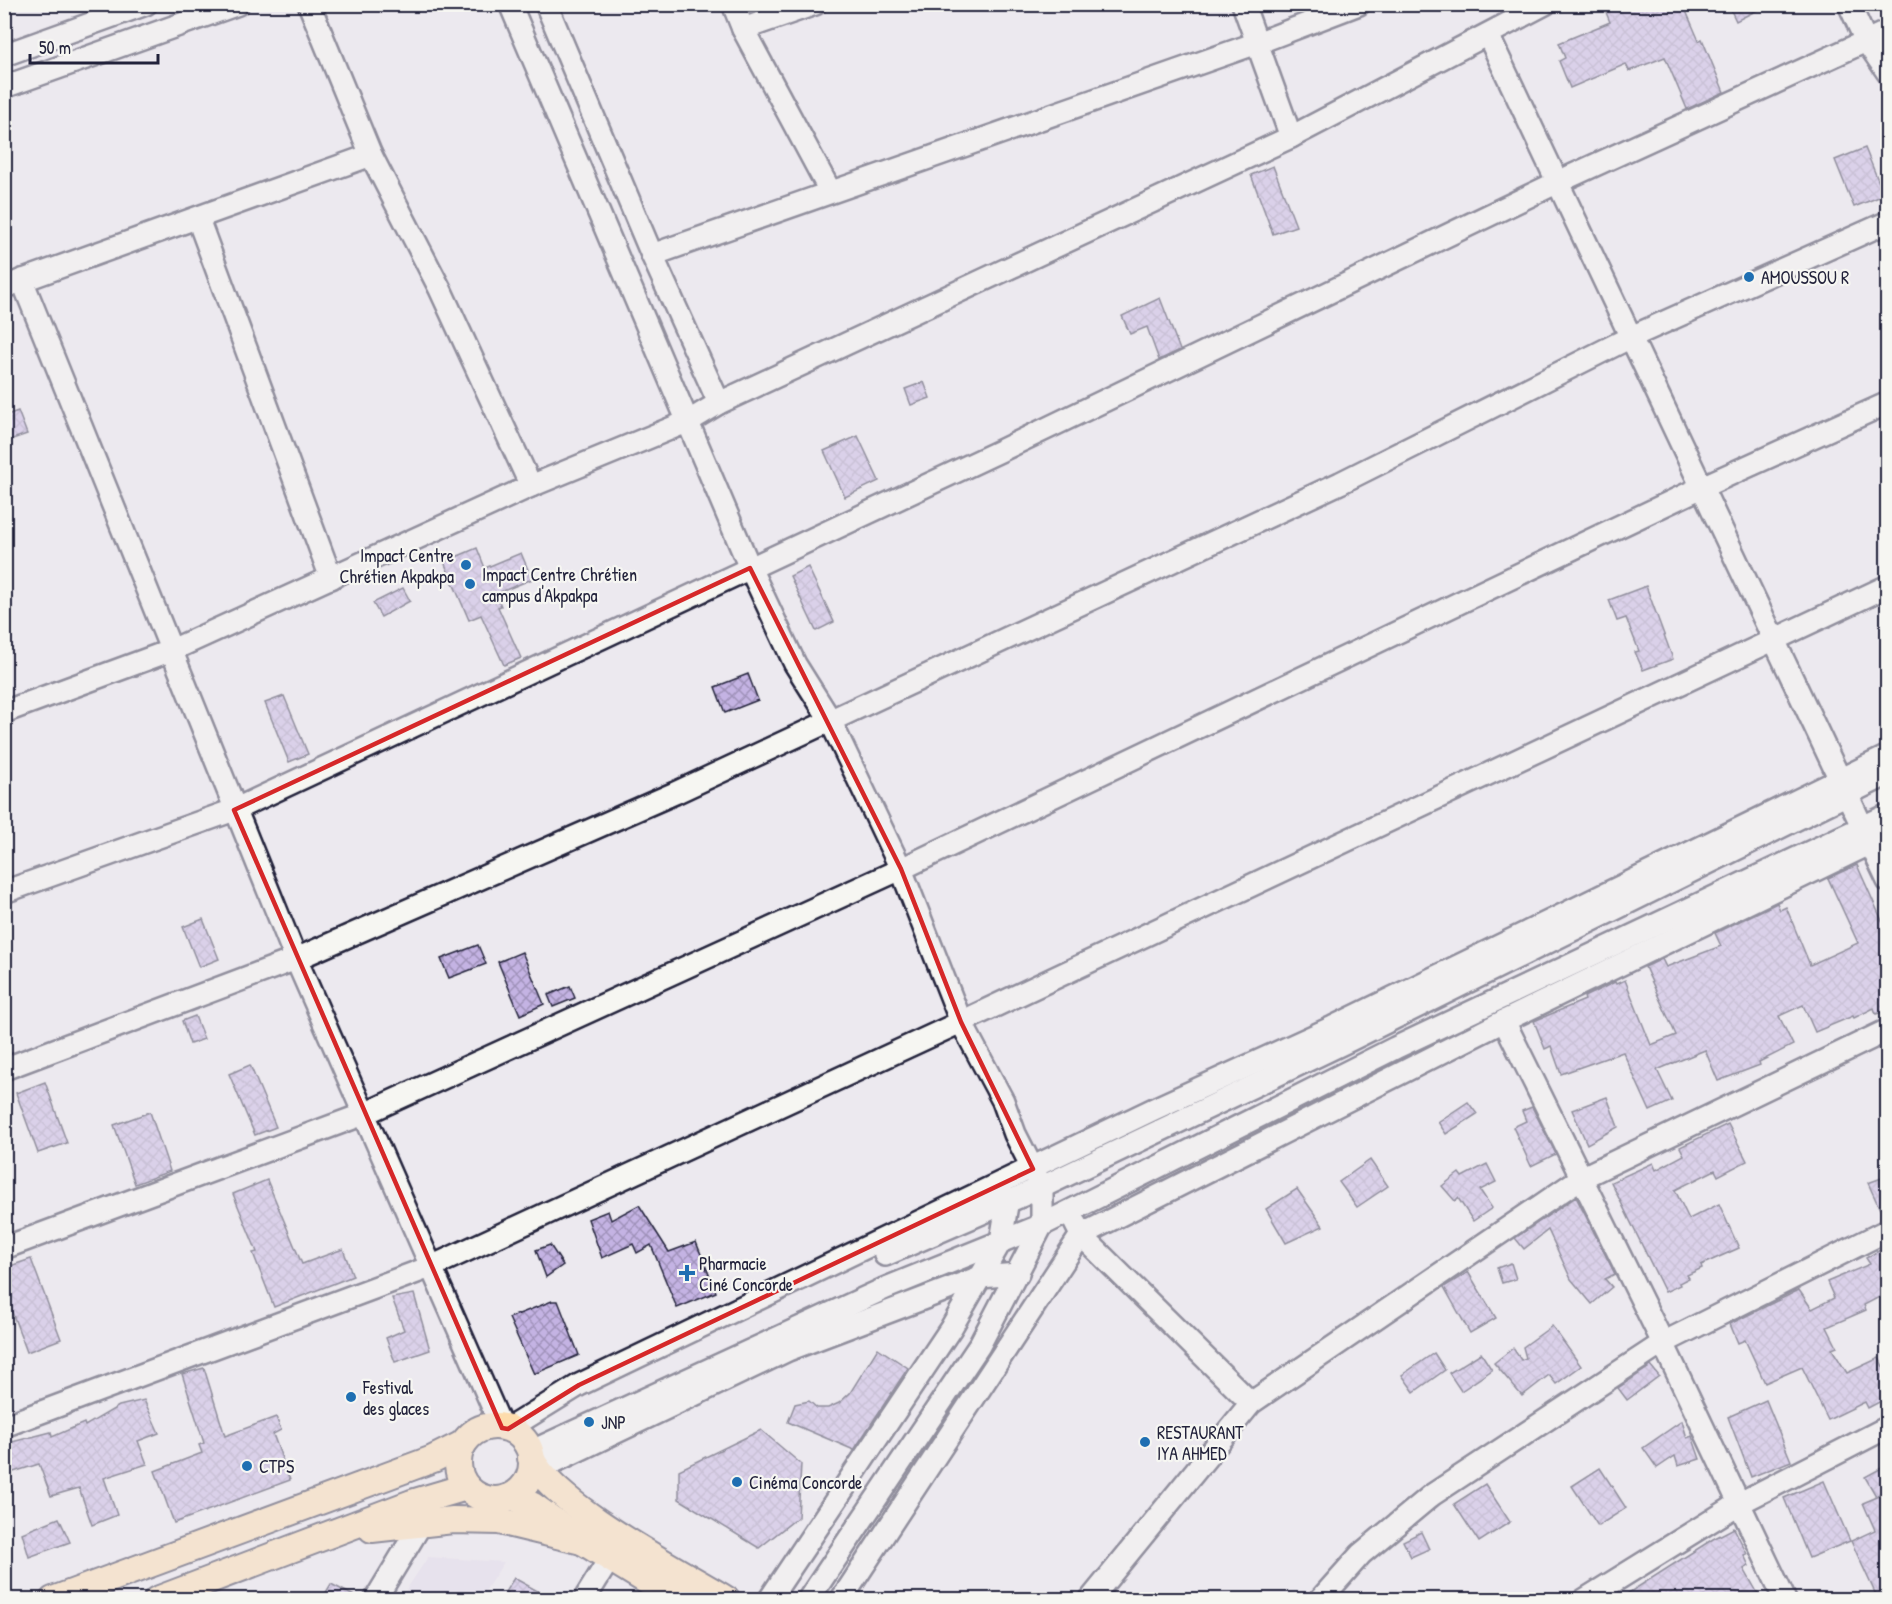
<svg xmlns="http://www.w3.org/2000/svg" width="1892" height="1604" font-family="'Patrick Hand',sans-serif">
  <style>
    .built { fill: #e0d9eb }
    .building { fill: url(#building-cross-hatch); stroke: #22223b; stroke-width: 1.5 }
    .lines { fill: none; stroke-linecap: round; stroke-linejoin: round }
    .minor-casing { stroke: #22223b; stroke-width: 26 }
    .major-casing { stroke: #22223b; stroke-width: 30 }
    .minor { stroke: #f6f6f2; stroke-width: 21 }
    .major { stroke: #fddcac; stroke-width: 26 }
    .marked { fill: none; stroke: #d62828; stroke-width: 4.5; stroke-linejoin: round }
    .poi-dot { fill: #1f6fb2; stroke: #f6f6f2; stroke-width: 2 }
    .labels { text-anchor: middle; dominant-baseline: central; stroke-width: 4.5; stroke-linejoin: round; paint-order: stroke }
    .poi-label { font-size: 18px; fill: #22223b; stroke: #f6f6f2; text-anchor: start }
  </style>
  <defs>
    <pattern id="building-cross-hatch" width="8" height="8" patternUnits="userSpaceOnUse" patternTransform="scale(1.5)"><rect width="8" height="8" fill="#c4b3e3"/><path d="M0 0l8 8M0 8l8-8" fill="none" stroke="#9f91b9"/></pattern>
  </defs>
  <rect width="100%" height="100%" fill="#ece9ef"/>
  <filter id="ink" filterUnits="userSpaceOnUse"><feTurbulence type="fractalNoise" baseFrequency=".0167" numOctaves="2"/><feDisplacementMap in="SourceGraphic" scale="12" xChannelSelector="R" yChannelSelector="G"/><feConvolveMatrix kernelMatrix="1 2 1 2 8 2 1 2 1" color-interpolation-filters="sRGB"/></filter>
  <g filter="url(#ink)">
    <polygon class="built" points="428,1557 504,1562 480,1599 400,1599"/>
    <g class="building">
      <polygon points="1618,4 1683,4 1699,41 1702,39 1724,92 1687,109 1665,57 1629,71 1626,64 1570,88 1559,61 1565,58 1559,43 1610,22 1605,10"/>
      <polygon points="1728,4 1769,4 1736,21"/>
      <polygon points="1865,148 1884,195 1854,207 1835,160"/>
      <polygon points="1273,166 1296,226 1273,234 1251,175"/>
      <polygon points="1160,298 1180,350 1159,360 1147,327 1130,334 1122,316"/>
      <polygon points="924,382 930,398 911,405 905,389"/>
      <polygon points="18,411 27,434 4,442 4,416"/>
      <polygon points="858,436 879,481 845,497 824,451"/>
      <polygon points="477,548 485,568 521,553 532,579 496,594 501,606 498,607 521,658 504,665 481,615 469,620 444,562"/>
      <polygon points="808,567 834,622 816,631 790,576"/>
      <polygon points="1646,586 1673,659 1643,670 1635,652 1639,651 1626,618 1617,621 1609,600"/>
      <polygon points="403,588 410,601 381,617 373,603"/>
      <polygon points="748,674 758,700 725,713 715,687"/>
      <polygon points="284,696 308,754 289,762 265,703"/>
      <polygon points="1857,865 1887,932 1887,1011 1876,1014 1874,1008 1854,1018 1853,1016 1815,1032 1803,1005 1779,1016 1793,1045 1759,1062 1760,1065 1718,1081 1705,1050 1657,1070 1672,1101 1650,1111 1623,1052 1561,1074 1551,1046 1545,1049 1534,1021 1585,1000 1584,997 1615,982 1616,984 1625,980 1651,1045 1676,1035 1645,967 1662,959 1666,967 1721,946 1715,933 1777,903 1780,910 1786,907 1810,965 1858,943 1828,878"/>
      <polygon points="203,919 219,959 199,967 183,927"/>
      <polygon points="478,945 486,964 449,978 441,959"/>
      <polygon points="522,952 544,1004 520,1015 498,962"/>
      <polygon points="570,986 575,998 553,1007 548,995"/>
      <polygon points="195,1016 204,1039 190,1044 182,1021"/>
      <polygon points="250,1065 276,1127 255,1135 229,1074"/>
      <polygon points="45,1082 67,1143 38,1153 16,1093"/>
      <polygon points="1607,1097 1618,1127 1587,1144 1572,1110"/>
      <polygon points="1468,1102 1477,1114 1446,1134 1438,1122"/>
      <polygon points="1532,1107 1556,1154 1531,1166 1513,1127 1526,1121 1522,1111"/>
      <polygon points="150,1112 170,1171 135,1184 114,1125"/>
      <polygon points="1728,1124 1747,1161 1718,1176 1715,1170 1675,1190 1689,1219 1719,1204 1739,1248 1701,1265 1702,1268 1687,1275 1689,1278 1679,1283 1680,1285 1665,1292 1611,1182 1653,1163 1656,1170 1684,1155 1680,1147"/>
      <polygon points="1370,1160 1388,1186 1357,1207 1339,1182"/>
      <polygon points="1487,1164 1496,1182 1480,1190 1492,1208 1473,1221 1458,1198 1455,1201 1442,1186 1459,1173 1462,1177"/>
      <polygon points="1887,1176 1887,1217 1884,1218 1868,1183"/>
      <polygon points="267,1180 302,1264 343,1249 353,1276 274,1307 253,1253 257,1252 233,1194"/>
      <polygon points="1297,1189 1323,1226 1286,1243 1266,1209"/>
      <polygon points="1576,1197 1615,1274 1605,1279 1612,1287 1592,1304 1571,1279 1548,1230 1524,1249 1515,1238"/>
      <polygon points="639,1205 669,1252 696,1242 716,1292 677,1308 651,1245 637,1253 633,1244 602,1258 588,1219 608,1211 611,1220"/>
      <polygon points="550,1245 563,1265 546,1277 536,1250"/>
      <polygon points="1887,1246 1887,1293 1864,1305 1866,1310 1827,1327 1837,1347 1832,1349 1847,1373 1879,1358 1887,1375 1887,1398 1868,1408 1865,1402 1828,1420 1802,1367 1765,1383 1745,1340 1738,1343 1730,1324 1799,1290 1812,1309 1834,1298 1827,1282 1870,1264 1866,1258"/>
      <polygon points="31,1259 61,1339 27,1352 4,1291 4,1268"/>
      <polygon points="1511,1263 1516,1279 1502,1283 1497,1268"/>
      <polygon points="1468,1272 1496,1318 1470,1333 1444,1287"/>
      <polygon points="414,1294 430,1350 395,1362 386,1338 404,1330 392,1298"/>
      <polygon points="552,1301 558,1301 579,1355 534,1374 509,1318"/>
      <polygon points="1552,1326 1581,1366 1556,1384 1549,1375 1522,1396 1494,1363 1513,1348 1521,1360 1526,1358 1523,1347"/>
      <polygon points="878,1348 908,1368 854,1450 788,1422 795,1404 809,1401 817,1408 828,1408 839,1403 850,1393"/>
      <polygon points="1434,1353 1445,1370 1414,1392 1402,1375"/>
      <polygon points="1481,1353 1492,1370 1461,1391 1449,1373"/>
      <polygon points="1651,1366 1659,1376 1627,1400 1618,1388"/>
      <polygon points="204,1368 225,1436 276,1417 281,1430 273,1434 290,1480 174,1523 155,1471 202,1453 199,1445 204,1443 182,1374"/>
      <polygon points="144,1400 159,1433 138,1441 147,1464 104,1478 117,1515 92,1525 79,1488 51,1496 39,1464 4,1475 4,1444 51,1432 52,1437 84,1423 85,1426 119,1406"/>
      <polygon points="1766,1400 1791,1461 1751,1477 1728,1417"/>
      <polygon points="1682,1421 1687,1438 1692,1436 1700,1459 1678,1466 1675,1456 1657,1468 1643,1448"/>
      <polygon points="761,1430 801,1464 798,1517 759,1548 679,1499 679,1470"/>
      <polygon points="1887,1465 1887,1490 1876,1496 1865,1477"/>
      <polygon points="1600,1468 1626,1508 1598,1526 1572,1486"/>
      <polygon points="1824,1481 1850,1541 1809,1558 1784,1498"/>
      <polygon points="1485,1484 1510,1522 1479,1542 1454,1504"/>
      <polygon points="1882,1495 1887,1508 1887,1558 1882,1550 1887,1562 1887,1592 1877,1597 1851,1541 1875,1530 1863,1503"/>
      <polygon points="59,1518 70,1542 29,1557 22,1533"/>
      <polygon points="1734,1528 1747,1554 1744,1555 1749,1566 1744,1569 1761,1599 1619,1599 1713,1539"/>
      <polygon points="1421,1532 1429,1549 1411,1557 1403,1541"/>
      <polygon points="514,1578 552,1599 517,1599 505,1592"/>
      <polygon points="331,1584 360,1599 322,1599"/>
    </g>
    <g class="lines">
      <g class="minor-casing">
        <g id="minor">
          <polyline points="309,4 371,155 440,289 531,486"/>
          <polyline points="510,4 750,568 795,664 829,718 901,869 961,1022 1003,1101 1015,1134 1042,1187 1042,1225 979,1346 808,1600"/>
          <polyline points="546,4 652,255 719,403"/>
          <polyline points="733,4 743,29 830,191"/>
          <polyline points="1243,4 1291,137"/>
          <polyline points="1849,4 1866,41 1888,73"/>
          <polyline points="743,29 815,4"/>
          <polyline points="1488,35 1888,881"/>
          <polyline points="4,55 146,4"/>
          <polyline points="4,87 238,4"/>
          <polyline points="198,219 331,578"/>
          <polyline points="652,255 1257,43 1359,4"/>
          <polyline points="22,280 296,959 502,1428"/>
          <polyline points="4,287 371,155"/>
          <polyline points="4,712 172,650 531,486 689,421 719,403 1291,137 1545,4"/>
          <polyline points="4,892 234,810 1000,451 1558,182 1888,31"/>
          <polyline points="1504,1021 1663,1343 1785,1600"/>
          <polyline points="4,1069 296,959 675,793 1340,483 1631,337 1888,222"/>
          <polyline points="1075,1223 1081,1235 1251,1403"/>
          <polyline points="4,1248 364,1114 901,869 1702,487 1888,403"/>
          <polyline points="885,1255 1042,1187 1350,1040 1888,774"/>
          <polyline points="4,1426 433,1266 961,1022 1888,586"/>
          <polyline points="508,1429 579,1385 1154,1109 1333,1027 1888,756"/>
          <polyline points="530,1452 886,1288 1042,1225 1395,1048 1888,815"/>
          <polyline points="537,1470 788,1350 980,1277 1018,1274"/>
          <polyline points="375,1600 421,1524"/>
          <polyline points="584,1600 610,1558"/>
          <polyline points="769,1600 951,1328 1001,1241 1008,1199"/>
          <polyline points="841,1600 1081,1235 1504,1021 1888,835"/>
          <polyline points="1090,1600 1251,1403 1581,1178 1888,1030"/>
          <polyline points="1320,1600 1361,1554 1432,1495 1663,1343 1888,1230"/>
          <polyline points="1584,1600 1740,1503 1888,1427"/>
        </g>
      </g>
      <g class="major-casing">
        <g id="major">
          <circle cx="495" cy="1463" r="37"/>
          <path d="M 531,1458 C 555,1507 678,1570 727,1600"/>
          <polyline points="507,1498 514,1497 533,1506 582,1541 678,1600"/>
          <polyline points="372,1529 453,1520 499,1521 582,1541"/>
          <polyline points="53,1600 433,1459 463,1444"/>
          <polyline points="157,1600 412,1503 466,1487"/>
        </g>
      </g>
      <use href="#minor" class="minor"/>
      <use href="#major" class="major"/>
    </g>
  </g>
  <path d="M0 0H1892V1604H0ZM 750,568 L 901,869 L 961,1022 L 1033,1169 L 579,1385 L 508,1429 L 502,1428 L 234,810 Z" fill="#ece9ef" fill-opacity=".55" fill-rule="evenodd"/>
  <path class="marked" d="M 750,568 L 901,869 L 961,1022 L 1033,1169 L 579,1385 L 508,1429 L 502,1428 L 234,810 Z"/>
  <g class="poi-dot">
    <circle cx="1749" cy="277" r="6"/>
    <circle cx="466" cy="565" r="6"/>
    <circle cx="470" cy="584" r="6"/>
    <path d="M684 1264h6v6h6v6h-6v6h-6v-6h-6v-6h6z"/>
    <circle cx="351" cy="1397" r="6"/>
    <circle cx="589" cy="1422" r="6"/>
    <circle cx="1145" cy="1442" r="6"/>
    <circle cx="247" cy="1466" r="6"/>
    <circle cx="737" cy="1482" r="6"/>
  </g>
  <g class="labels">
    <g class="poi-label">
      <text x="1761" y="277">AMOUSSOU R</text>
      <text x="454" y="555" text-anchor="end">Impact Centre<tspan x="454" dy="21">Chrétien Akpakpa</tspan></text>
      <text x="482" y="574">Impact Centre Chrétien<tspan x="482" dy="21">campus d'Akpakpa</tspan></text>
      <text x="699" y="1263">Pharmacie<tspan x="699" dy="21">Ciné Concorde</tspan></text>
      <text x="363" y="1387">Festival<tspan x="363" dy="21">des glaces</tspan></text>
      <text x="601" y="1422">JNP</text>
      <text x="1157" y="1432">RESTAURANT<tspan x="1157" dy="21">IYA AHMED</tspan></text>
      <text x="259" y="1466">CTPS</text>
      <text x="749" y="1482">Cinéma Concorde</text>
    </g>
  </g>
  <rect width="1892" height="1604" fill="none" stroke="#f6f6f2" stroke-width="24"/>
  <rect x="12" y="12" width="1868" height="1580" fill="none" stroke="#22223b" stroke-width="2" filter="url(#ink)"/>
  <path d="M30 54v9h128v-9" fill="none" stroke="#22223b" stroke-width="3"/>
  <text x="39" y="54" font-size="18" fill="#22223b" stroke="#f6f6f2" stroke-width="4.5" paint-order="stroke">50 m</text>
</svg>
